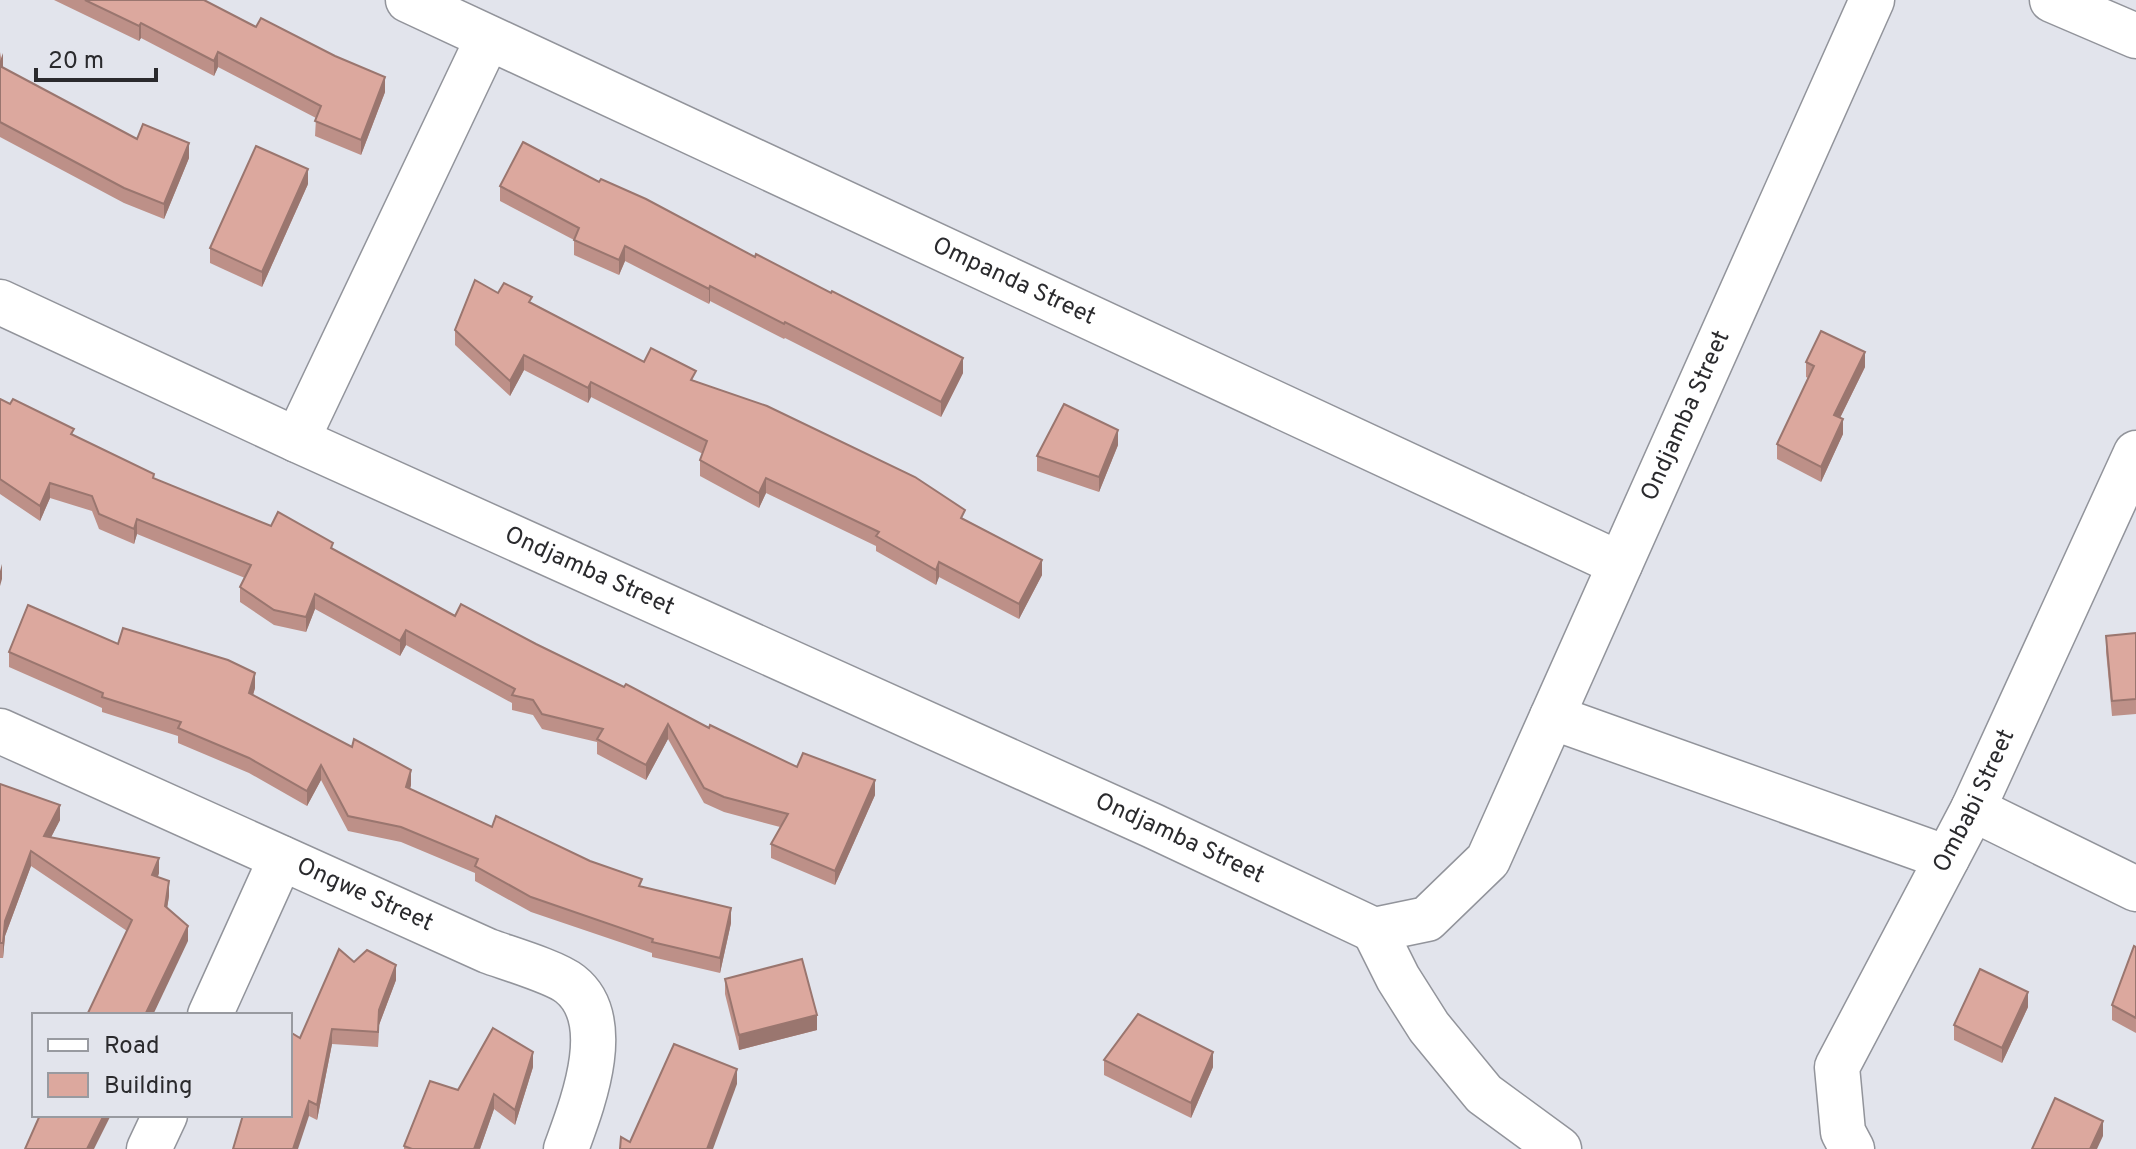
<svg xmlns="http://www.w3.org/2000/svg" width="2136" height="1149" font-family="Overpass,sans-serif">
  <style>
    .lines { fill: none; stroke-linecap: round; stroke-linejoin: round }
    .minor-casing { stroke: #92949b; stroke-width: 47 }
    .minor { stroke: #fff; stroke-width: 44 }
    .wall { fill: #bd9088 }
    .shaded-wall { fill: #9a766f }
    .building { fill: #dca89e; stroke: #9a766f; stroke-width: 2 }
    .labels { text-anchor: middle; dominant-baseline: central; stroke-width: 8; stroke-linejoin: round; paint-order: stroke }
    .street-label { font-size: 24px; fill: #2a2a2d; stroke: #e2e4ec }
  </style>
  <rect width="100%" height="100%" fill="#e2e4ec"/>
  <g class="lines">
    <g class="minor-casing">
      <g id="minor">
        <path id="s1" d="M 408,0 L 1620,564"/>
        <polyline points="2052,0 2136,36"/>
        <path id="s2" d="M 0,302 L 297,440 L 1153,826 L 1374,930 L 1427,919 L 1488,860 L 1872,0"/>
        <polyline points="297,440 488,38"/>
        <polyline points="1552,717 1947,858"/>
        <path id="s3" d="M 0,731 L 488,951 C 507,958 555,972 570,984 C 616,1020 582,1105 566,1149"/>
        <polyline points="1973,809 2136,889"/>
        <polyline points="1374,930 1398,978 1429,1027 1484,1094 1559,1149"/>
        <polyline points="210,1015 281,858"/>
        <polyline points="149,1149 165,1115"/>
        <path id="s4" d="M 1852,1149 L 1843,1132 L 1837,1067 L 1973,809 L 2136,453"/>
      </g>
    </g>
    <use href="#minor" class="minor"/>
  </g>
  <g class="wall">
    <polygon points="54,0 204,0 385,92 361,155 315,136 316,118 218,67 214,76 141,38 139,41"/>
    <polygon points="0,52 3,68 137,139 189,158 164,219 124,203 0,137"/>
    <polygon points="308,184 262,287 210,263 210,248"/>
    <polygon points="500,186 963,373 941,417 785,338 784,339 710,301 709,304 625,261 619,275 574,255 574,240 500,201"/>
    <polygon points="498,293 532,303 644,362 696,381 965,520 1042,575 1019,619 939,577 936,585 876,551 876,546 766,493 759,508 700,476 700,460 703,454 591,397 588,403 524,370 510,396 455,345 455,330"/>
    <polygon points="1806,362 1865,367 1840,418 1843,434 1821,482 1777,459 1777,444 1808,378 1806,377"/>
    <polygon points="0,399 74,436 154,479 271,526 333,549 455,616 536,644 709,728 797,767 875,795 835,885 771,858 771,844 780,827 724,812 704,803 668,739 646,780 597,754 597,742 542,729 533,715 512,710 512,703 406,645 400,656 315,609 306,632 274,625 240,602 240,587 245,578 137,534 134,544 99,529 92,511 50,498 40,521 0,494"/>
    <polygon points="1118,445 1099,492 1037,471 1037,456"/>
    <polygon points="2136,633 2136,714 2112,716 2106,651 2106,636"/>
    <polygon points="118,644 255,688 253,695 411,785 410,789 492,827 731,923 720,973 652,957 652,953 531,912 475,881 475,873 401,842 348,831 321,780 307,806 249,773 178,743 178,736 102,712 102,708 9,667 9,652"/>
    <polygon points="0,784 60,820 51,837 159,873 158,877 169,896 167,908 188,941 127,931 31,866 5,936 3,958 0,958"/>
    <polygon points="2136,947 2136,1033 2112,1020 2112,1005"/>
    <polygon points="354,962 396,980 379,1025 378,1047 332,1044 317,1120 309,1116 300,1038"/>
    <polygon points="725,979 817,1030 739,1050 725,994"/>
    <polygon points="2028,1007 2002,1063 1954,1040 1954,1025"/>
    <polygon points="1104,1060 1213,1067 1191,1118 1104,1075"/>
    <polygon points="533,1067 515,1125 494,1109 480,1149 404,1149 404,1146 458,1090"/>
  </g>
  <g class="shaded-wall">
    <polygon points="141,23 141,38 139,41 139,26"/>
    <polygon points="218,52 218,67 214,76 214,61"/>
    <polygon points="3,53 3,68 0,76 0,61"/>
    <polygon points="385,77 385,92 361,155 361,140"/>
    <polygon points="189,143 189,158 164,219 164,204"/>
    <polygon points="308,169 308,184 262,287 262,272"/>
    <polygon points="625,246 625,261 619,275 619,260"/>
    <polygon points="710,286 710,301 709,304 709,289"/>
    <polygon points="1865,352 1865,367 1834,430 1834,415"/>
    <polygon points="524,355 524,370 510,396 510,381"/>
    <polygon points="963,358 963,373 941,417 941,402"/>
    <polygon points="591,382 591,397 588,403 588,388"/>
    <polygon points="1843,419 1843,434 1821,482 1821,467"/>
    <polygon points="1118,430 1118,445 1099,492 1099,477"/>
    <polygon points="766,478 766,493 759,508 759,493"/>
    <polygon points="50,483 50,498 40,521 40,506"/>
    <polygon points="137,519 137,534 134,544 134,529"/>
    <polygon points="1042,560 1042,575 1019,619 1019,604"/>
    <polygon points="939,562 939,577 936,585 936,570"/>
    <polygon points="2,564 2,579 0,586 0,571"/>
    <polygon points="315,594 315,609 306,632 306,617"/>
    <polygon points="406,630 406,645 400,656 400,641"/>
    <polygon points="255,673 255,688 249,708 249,693"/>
    <polygon points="668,724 668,739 646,780 646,765"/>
    <polygon points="321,765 321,780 307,806 307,791"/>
    <polygon points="411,770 411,785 406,802 406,787"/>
    <polygon points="875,780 875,795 835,885 835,871"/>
    <polygon points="60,805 60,820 44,851 44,836"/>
    <polygon points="31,851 31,866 5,936 3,958 3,943 5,921"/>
    <polygon points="159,858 159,873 152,890 152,875"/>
    <polygon points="169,881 169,896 165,921 165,906"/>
    <polygon points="731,908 731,923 720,973 720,958"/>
    <polygon points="188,926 188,941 153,1015 145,1015"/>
    <polygon points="396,965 396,980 379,1025 378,1047 379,1010"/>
    <polygon points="2028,992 2028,1007 2002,1063 2002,1048"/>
    <polygon points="817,1015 817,1030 739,1050 739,1035"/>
    <polygon points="332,1029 332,1044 317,1120 317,1105"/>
    <polygon points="533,1052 533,1067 515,1125 515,1110"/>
    <polygon points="1213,1052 1213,1067 1191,1118 1191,1103"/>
    <polygon points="737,1069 737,1084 713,1149 707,1149"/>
    <polygon points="494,1094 494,1109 480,1149 474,1149"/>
    <polygon points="309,1101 309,1116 298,1149 293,1149"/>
    <polygon points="104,1115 111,1115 94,1149 87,1149"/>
    <polygon points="2103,1121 2103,1136 2097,1149 2090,1149"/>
  </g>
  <g class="building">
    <polygon points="85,0 204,0 256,27 261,18 335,56 385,77 361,140 315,121 321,106 218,52 214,61 141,23 139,26"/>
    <polygon points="0,66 137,139 143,124 189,143 164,204 124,188 0,122"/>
    <polygon points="523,142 599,182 601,179 646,199 755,257 756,254 831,293 832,291 963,358 941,402 785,322 784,324 710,286 709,289 625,246 619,260 574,240 579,228 500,186"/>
    <polygon points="256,146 308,169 262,272 210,248"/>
    <polygon points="475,280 498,293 504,283 532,297 529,302 644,362 651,348 696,371 691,380 767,406 915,477 965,510 961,518 1042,560 1019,604 939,562 936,570 876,536 879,532 766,478 759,493 700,460 707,441 591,382 588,388 524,355 510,381 455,330"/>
    <polygon points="1821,331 1865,352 1834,415 1843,419 1821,467 1777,444 1814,366 1806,362"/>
    <polygon points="0,399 10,404 13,399 74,429 71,434 154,474 153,478 271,526 278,512 333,543 331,548 455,616 461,604 536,644 624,687 626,684 709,728 710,725 797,767 803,753 875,780 835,871 771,844 788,814 724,797 704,788 668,724 646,765 597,739 603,729 542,714 533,700 512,695 515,689 406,630 400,641 315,594 306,617 274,610 240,587 251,565 137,519 134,529 99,514 92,496 50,483 40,506 0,479"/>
    <polygon points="1064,404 1118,430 1099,477 1037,456"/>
    <polygon points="28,605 118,644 123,628 228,660 255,673 249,693 352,747 354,739 411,770 406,787 492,827 496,816 590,861 642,879 639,886 731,908 720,958 652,942 653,939 531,897 475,866 478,859 401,827 348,816 321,765 307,791 249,758 178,728 181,722 102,697 103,693 9,652"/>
    <polygon points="2136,633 2136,699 2112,701 2106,636"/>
    <polygon points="0,784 60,805 44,836 159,858 152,875 169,881 165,906 188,926 145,1015 87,1015 132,920 31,851 5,921 3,943 0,943"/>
    <polygon points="2134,946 2136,947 2136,1018 2112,1005"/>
    <polygon points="339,949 354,962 367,950 396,965 379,1010 378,1032 332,1029 317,1105 309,1101 293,1149 233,1149 243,1115 290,1115 290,1032 300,1038"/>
    <polygon points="802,959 817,1015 739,1035 725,979"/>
    <polygon points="1980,969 2028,992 2002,1048 1954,1025"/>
    <polygon points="1138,1014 1213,1052 1191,1103 1104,1060"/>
    <polygon points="493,1028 533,1052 515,1110 494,1094 474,1149 412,1149 404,1146 430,1081 458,1090"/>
    <polygon points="674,1044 737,1069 707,1149 620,1149 621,1137 630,1142"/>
    <polygon points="2055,1098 2103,1121 2090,1149 2032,1149"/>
    <polygon points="40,1115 104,1115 87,1149 25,1149"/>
  </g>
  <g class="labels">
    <g class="street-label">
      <text stroke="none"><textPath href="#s1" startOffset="668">Ompanda Street</textPath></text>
      <text stroke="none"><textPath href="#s2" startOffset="2136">Ondjamba Street</textPath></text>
      <text stroke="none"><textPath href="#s2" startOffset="648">Ondjamba Street</textPath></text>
      <text stroke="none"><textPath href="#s4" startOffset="384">Ombabi Street</textPath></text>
      <text stroke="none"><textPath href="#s2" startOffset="1296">Ondjamba Street</textPath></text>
      <text stroke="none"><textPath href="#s3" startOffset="400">Ongwe Street</textPath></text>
    </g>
  </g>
  <rect x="32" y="1013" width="260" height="104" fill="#e2e4ec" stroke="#989aa0" stroke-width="2"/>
  <rect x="48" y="1039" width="40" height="12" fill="#ffffff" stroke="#989aa0" stroke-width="2"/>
  <text x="104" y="1053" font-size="24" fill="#2a2a2d">Road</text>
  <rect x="48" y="1073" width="40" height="24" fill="#dca89e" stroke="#989aa0" stroke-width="2"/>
  <text x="104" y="1093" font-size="24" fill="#2a2a2d">Building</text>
  <path d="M36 68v12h120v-12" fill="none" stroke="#2a2a2d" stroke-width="4"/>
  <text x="48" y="68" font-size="24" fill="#2a2a2d" stroke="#e2e4ec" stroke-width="6" paint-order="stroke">20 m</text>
</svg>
